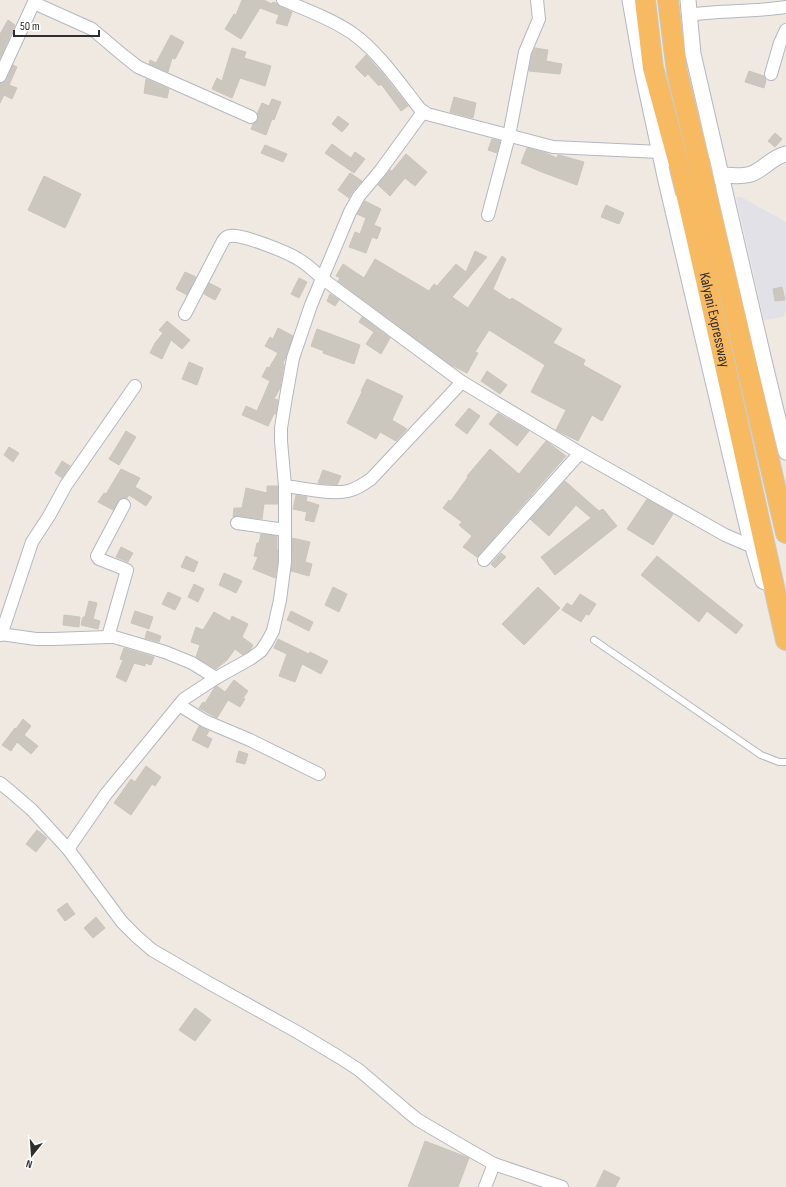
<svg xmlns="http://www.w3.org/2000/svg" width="786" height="1187" font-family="'Sofia Sans Condensed',sans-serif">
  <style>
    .industrial { fill: #e3e1e8 }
    .building { fill: #cbc7bf; stroke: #cbc5ba }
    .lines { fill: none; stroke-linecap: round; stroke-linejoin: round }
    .service-casing { stroke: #b4b7c1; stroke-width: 8 }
    .minor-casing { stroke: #b4b7c1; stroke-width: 14 }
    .tertiary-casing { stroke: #b4b7c1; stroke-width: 17 }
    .trunk-casing { stroke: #c9c9c9; stroke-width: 22 }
    .service { stroke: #fff; stroke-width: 6 }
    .minor { stroke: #fff; stroke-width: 12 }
    .tertiary { stroke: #fff; stroke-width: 15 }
    .trunk { stroke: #f8ba60; stroke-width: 20 }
    .trunk-bridge-casing { stroke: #c9c9c9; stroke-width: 22; stroke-linecap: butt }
    .trunk-bridge { stroke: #f8ba60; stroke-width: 20 }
    .labels { text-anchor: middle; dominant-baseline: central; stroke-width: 3; stroke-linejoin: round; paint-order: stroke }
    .street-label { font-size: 15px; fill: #2e2e2e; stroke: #fff }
  </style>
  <rect width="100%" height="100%" fill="#efe9e1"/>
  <polygon class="industrial" points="736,197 741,197 786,222 786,311 783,317 764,320"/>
  <g class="building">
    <polygon points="242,0 264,0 272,4 273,2 276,3 280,7 292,12 287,26 276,23 279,15 260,8 241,39 225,29 234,14 236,15"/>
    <polygon points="8,20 15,25 0,58 0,34"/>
    <polygon points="171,35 184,42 175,59 172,58 168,72 149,64 150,60 156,63"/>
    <polygon points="232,48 246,52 244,58 271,66 265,86 240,78 232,98 212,89 217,78 222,81"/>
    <polygon points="535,48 548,50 546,61 562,64 560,74 529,71 532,54"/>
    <polygon points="366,55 383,74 408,106 401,111 381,84 379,86 368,74 365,77 355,67"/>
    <polygon points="13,65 17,67 9,85 17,88 12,99 4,95 0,103 0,83 4,82 7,79"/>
    <polygon points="749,71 764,76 766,80 764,88 745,82"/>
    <polygon points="146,79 169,89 167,98 144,93"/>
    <polygon points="454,97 476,103 473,118 450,112"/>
    <polygon points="272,99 281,102 274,120 272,119 266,135 251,129 253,124 258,120 257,114 262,103 269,106"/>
    <polygon points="338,116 349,124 342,132 332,124"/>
    <polygon points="775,133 782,139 775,147 768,141"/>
    <polygon points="492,139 500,141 497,153 488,150"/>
    <polygon points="332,144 351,158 355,152 365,159 354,173 325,153"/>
    <polygon points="265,145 287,154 283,162 261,153"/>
    <polygon points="527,148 546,153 557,158 558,155 559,155 584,162 577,185 539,171 521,163"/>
    <polygon points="406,154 427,172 415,186 405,178 390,196 378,185 390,170 392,171"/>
    <polygon points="350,173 362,181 353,191 349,198 338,190"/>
    <polygon points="44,176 81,194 65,228 28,210"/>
    <polygon points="365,201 381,209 374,225 381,228 377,239 372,237 366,253 349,247 355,232 360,234 366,218 357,214"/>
    <polygon points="606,205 624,213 619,224 601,217"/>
    <polygon points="475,251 487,257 452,297 468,308 502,256 506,259 493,289 510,300 512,298 562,329 553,343 585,360 583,365 621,386 602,421 592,415 578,441 556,430 566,410 531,392 545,365 489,330 475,352 478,353 467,373 451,365 338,281 340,278 336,276 343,264 364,278 375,259 429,291 434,284 437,286 456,264 466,272"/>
    <polygon points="185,272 196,277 187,295 176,289"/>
    <polygon points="299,278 307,282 299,298 291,294"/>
    <polygon points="209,283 221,289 215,300 204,294"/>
    <polygon points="782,287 785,300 775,301 773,289"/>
    <polygon points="330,294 339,300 335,306 327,301"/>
    <polygon points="362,317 390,338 381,354 366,344 374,332 359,322"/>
    <polygon points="167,321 190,340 182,349 171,340 162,359 150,353 155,343 163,333 159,330"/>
    <polygon points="278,328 293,336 285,359 283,363 284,364 280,388 274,399 278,400 276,414 274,414 268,426 242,415 246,406 257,411 270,381 262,377 267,367 269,368 278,353 265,346 270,337 273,339"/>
    <polygon points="317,329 360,345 354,364 323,353 324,351 311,346"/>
    <polygon points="189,362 203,368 197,385 182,379"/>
    <polygon points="487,371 507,385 500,394 481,381"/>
    <polygon points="367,379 403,396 392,420 407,429 396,441 380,432 376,439 347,423 362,392 361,391"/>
    <polygon points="469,408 480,416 467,434 455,425"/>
    <polygon points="498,413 529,431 517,446 489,424"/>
    <polygon points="126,431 136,437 119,465 109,459"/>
    <polygon points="546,441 566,456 477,557 463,547 472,536 459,525 462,522 443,508 449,500 450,502 468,477 467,476 490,449 519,474"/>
    <polygon points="9,447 19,453 13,462 4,455"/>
    <polygon points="62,461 70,466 62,478 55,473"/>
    <polygon points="121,469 140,478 135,487 152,497 146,506 129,495 127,498 123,498 120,499 113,510 98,502 104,493 106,494"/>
    <polygon points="323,470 341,476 337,485 318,483"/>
    <polygon points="565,481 599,511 603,509 617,526 555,575 541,557 591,518 576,505 549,536 530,519"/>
    <polygon points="267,486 278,486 278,504 264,504 262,519 238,516 233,517 234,508 242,508 246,488 267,493"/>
    <polygon points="296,495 307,497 306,501 319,505 314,522 305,520 307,512 293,509"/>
    <polygon points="647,499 673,514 653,545 627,529"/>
    <polygon points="261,534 277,536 277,550 278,550 278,562 275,578 253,569 258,557 254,556 257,543 259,543"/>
    <polygon points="292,538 310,542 305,562 312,564 309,576 291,571"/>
    <polygon points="121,547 133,553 128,562 116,557"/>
    <polygon points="501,553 506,557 495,568 491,564"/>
    <polygon points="186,556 198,562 194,572 181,567"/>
    <polygon points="657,556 743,625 736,634 707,611 699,622 641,575"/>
    <polygon points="224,573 242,581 236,593 219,585"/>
    <polygon points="194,584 204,589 198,602 188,597"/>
    <polygon points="333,587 347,594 339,612 325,605"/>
    <polygon points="538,587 560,608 524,645 502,624"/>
    <polygon points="168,592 181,598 175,610 162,604"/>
    <polygon points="580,594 596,604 589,615 586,614 581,622 562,610 567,603 572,606"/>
    <polygon points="89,601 97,603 93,619 100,621 98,629 81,625 83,617 85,617"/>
    <polygon points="135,611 153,617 149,629 131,623"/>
    <polygon points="291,611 313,622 309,631 287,620"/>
    <polygon points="214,612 230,621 232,616 248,624 242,637 253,645 250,650 243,655 235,649 227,660 216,669 196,657 200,645 191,642 196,627 203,630"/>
    <polygon points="64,615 80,617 79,627 63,625"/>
    <polygon points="147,631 161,636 159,642 145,638"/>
    <polygon points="278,639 309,654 310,652 328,661 321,674 302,664 295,682 279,676 287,654 274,648"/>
    <polygon points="124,648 154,657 151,665 145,663 145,666 134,663 126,682 116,677 123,660 120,659"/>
    <polygon points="234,680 248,691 243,698 245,699 240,707 228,700 217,718 199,708 203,702 205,703 215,687 217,686 225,692"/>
    <polygon points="23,719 31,726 24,735 38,746 31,754 17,742 11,751 2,745 15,728 16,729"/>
    <polygon points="199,726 209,731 206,736 212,739 208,748 192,740"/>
    <polygon points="239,751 248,754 245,764 236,762"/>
    <polygon points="146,766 161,777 155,786 152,784 131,815 114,803 131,779 135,782"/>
    <polygon points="37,830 47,838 36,852 26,844"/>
    <polygon points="67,903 75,914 65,921 57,910"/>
    <polygon points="96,917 105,928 93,938 84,928"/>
    <polygon points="195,1008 211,1020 195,1041 179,1030"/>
    <polygon points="425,1141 469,1158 458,1187 408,1187"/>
    <polygon points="604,1170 620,1178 615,1187 596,1187"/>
  </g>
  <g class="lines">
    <g class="service-casing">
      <polyline id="service" points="594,640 761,755 779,762 786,762"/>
    </g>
    <g class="minor-casing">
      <g id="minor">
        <path d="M 283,0 C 307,10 331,19 352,33 C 378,51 401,85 420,109 L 427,114 L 553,147 L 660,152"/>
        <polyline points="34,3 92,29 124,56 138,67 251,117"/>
        <path d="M 689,15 C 721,10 754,12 786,7"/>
        <polyline points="771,74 780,43 786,30"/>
        <polyline points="0,76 35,0"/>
        <polyline points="488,215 509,136 525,52 539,19 537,0"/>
        <path d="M 185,314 L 223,241 C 225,238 227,236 230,236 C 242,234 287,252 298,259 C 307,264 315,272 323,279 L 462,382 L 580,453 L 725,535 L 753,547"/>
        <path d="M 285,486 C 303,488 331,495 348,491 C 357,489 364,484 371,479 L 462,382"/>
        <polyline points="237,523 285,530"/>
        <polyline points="484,560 580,453"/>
        <polyline points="0,634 36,639 53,639 108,637 114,637 165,652 192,663 216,678"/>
        <polyline points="1,635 32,542 49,516 66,485 135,386"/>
        <polyline points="108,637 127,570 99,559 97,556 124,505"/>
        <polyline points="179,705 205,721 250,740 319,774"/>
        <polyline points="0,783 10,791 32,810 68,849 122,922 136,936 152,950 209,983 299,1033 339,1057 359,1070 408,1112 418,1120 464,1147 494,1164 562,1187"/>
        <polyline points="68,849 106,794 179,705 184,699 216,678 250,659 261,651 267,642 273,631 280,600 285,562 285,486 281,441 281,428 286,397 293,358 311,305 350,212 359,196 380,171 423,112"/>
        <polyline points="485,1187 494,1164"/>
      </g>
    </g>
    <g class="tertiary-casing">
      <g id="tertiary">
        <polyline points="630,0 643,74 666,181 749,534 763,581 773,585"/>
        <polyline points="688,0 693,54 764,361 786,452"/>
        <path d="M 711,175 C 724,174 739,178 751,174 C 765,169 770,158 786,154"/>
      </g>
    </g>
    <g class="trunk-casing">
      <g id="trunk">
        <polyline points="645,0 653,68 679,164"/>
        <polyline points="668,0 677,72 699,161"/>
        <polyline points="706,192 786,533"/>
        <path id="s1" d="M 686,193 C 721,342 752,491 786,640"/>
      </g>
    </g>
    <use href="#service" class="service"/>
    <use href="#minor" class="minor"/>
    <use href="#tertiary" class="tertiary"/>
    <use href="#trunk" class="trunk"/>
    <g class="trunk-bridge-casing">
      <g id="trunk-bridge">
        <polyline points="699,161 706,192"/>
        <polyline points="679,164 686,193"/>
      </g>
    </g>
    <use href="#trunk-bridge" class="trunk-bridge"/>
  </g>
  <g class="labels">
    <g class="street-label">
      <text stroke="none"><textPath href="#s1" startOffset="130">Kalyani Expressway</textPath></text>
    </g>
  </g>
  <g transform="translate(32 1155) rotate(197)" stroke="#ffffff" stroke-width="3" paint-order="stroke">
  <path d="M0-3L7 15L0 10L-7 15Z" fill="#2e2e2e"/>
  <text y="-6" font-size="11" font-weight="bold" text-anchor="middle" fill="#2e2e2e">N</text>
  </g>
  <path d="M14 30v6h85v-6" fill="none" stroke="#2e2e2e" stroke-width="2"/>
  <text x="20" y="30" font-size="12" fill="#2e2e2e" stroke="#ffffff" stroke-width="3" paint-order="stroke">50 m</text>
</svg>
